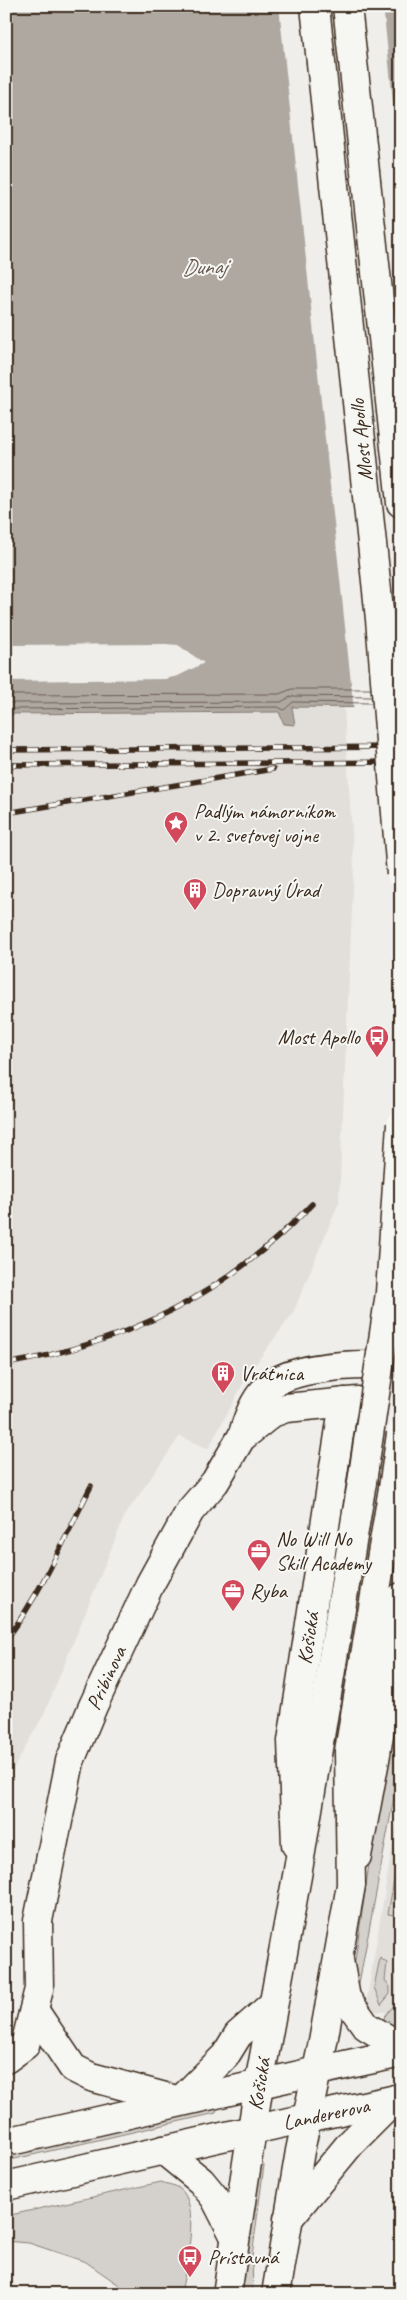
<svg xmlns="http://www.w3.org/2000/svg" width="407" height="2300" font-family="Caveat,sans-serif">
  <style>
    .built { fill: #e2dfdb }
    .green { fill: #d4d1cc; stroke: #887e75 }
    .water { fill: #afa8a1; stroke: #81766d }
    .pier { fill: #efeeea }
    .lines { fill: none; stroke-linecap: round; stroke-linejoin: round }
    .shore { stroke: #695c52; stroke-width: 1 }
    .minor-tunnel { stroke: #cbc7c1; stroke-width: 28; stroke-dasharray: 28 14; stroke-linecap: butt }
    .minor-casing { stroke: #3b2a1e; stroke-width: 31 }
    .major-casing { stroke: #3b2a1e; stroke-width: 31 }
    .minor { stroke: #f6f6f2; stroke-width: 28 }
    .major { stroke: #f6f6f2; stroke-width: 28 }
    .rail-casing { stroke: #3b2a1e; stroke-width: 5.5 }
    .rail { stroke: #f6f6f2; stroke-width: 4; stroke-dasharray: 11; stroke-linecap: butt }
    .major-bridge-casing { stroke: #3b2a1e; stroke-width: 31; stroke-linecap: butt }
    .major-bridge { stroke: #f6f6f2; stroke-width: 28 }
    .labels { text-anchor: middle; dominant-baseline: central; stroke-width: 4; stroke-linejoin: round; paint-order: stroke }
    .street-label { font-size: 21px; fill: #3b2a1e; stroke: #f6f6f2 }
    .poi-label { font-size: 21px; fill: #3b2a1e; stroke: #f6f6f2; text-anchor: start }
    .water-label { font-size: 22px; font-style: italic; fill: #64564c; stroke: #f6f6f2 }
  </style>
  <rect width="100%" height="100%" fill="#efeeea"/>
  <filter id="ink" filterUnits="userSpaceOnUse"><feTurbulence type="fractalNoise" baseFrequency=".02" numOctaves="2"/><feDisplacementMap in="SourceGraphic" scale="10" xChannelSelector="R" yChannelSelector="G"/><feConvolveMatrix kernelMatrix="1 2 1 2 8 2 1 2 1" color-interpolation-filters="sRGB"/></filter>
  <g filter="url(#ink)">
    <g class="built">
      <polygon points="291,707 344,708 354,866 339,1202 293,1313 249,1373 208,1449 180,1436 125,1515 45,1712 6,1782 6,714 279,712 284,724 295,725"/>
      <polygon points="401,1795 401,2014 365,2010"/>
    </g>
    <g class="green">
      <polygon points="401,1646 401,1760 357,1994 353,1986 354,1967"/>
      <polygon points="401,1840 401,1873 394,1915 388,1914"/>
      <polygon points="380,1958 387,1963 385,1980 390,1987 390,1994 381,2005 374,1987"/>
      <polygon points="401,1997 401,2026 382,2024 385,2016"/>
      <polygon points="217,2105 216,2113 6,2161 6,2155"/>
      <polygon points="264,2165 252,2257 253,2294 239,2294 257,2167"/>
      <path d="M 161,2182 C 166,2184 175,2185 179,2188 C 202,2204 185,2269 181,2294 L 132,2294 L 86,2262 L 29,2243 L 6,2241 L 6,2216 Z"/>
    </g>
    <polygon class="water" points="6,6 401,6 401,708 292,707 295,725 284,724 279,712 6,714"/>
    <g class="pier">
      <polygon points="279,6 383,6 401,179 401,710 354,711"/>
      <polygon points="165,644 178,645 204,663 178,676 165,679 6,681 6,645"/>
    </g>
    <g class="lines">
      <g class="shore">
        <polyline points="6,695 279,694 292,689 371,689"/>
        <polyline points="6,703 281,702 292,696 371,697"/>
        <polyline points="6,709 278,707 284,710 293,702 372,703"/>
      </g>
      <g class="minor-tunnel">
        <polyline points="370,1365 401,1363"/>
        <polyline points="358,1401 401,1398"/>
      </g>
      <g class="minor-casing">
        <g id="minor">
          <path d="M 243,1434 C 247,1420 253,1403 263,1392 C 283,1368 341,1365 370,1365"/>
          <polyline points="296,1845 292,1741 344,1402"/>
          <polyline points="357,1856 375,1760 401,1597"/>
          <polyline points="339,1960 346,1998 366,2026 401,2047"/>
          <polyline points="34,2010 73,2068 91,2077 180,2101"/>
          <polyline points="6,2059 25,2045 39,1989 38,1921 70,1761 93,1706 150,1584 190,1511 215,1482 241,1438 272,1413 286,1408 358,1401"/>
          <polyline points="317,2071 401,2053"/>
          <polyline points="306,2118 397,2099"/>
          <polyline points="288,2219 350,2144 395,2099"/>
        </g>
      </g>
      <g class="major-casing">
        <g id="major">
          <polyline points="347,6 401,503"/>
          <polyline points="180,2101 225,2056 238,2035 272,2005"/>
          <polyline points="6,2142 317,2071"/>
          <polyline points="163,2150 201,2181 215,2198 235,2237"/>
          <polyline points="6,2186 306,2118"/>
          <polyline points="227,2294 259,2084 297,1876 362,1482"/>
          <polyline points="276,2294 300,2151 323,2042 351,1885 349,1751 393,1488"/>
        </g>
      </g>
      <use href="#minor" class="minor"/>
      <use href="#major" class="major"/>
      <g class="rail-casing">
        <g id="rail">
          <polyline points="6,750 401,747"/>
          <polyline points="6,765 401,762"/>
          <polyline points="6,813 273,769"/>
          <path d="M 6,1364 C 130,1342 225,1295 312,1204"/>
          <path d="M 6,1640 C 41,1593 65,1538 91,1486"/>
        </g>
      </g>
      <use href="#rail" class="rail"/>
      <g class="major-bridge-casing">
        <g id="major-bridge">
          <polyline points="315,6 380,619 401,874"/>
          <polyline points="362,1482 390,1293 401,1124"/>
          <polyline points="393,1488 401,1434"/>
        </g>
      </g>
      <use href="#major-bridge" class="major-bridge"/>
    </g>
  </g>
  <defs>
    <g id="sight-pin" transform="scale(1.25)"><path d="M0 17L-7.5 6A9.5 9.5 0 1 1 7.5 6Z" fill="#d1495b" stroke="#f6f6f2"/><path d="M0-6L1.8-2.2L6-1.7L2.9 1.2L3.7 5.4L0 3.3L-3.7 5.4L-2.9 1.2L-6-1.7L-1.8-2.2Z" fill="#fff"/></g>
    <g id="building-pin" transform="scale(1.25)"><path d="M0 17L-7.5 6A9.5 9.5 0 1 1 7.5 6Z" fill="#d1495b" stroke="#f6f6f2"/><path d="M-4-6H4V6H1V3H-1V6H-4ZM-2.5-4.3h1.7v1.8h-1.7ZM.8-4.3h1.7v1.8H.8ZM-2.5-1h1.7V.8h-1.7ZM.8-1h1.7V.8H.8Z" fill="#fff"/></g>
    <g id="bus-pin" transform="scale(1.25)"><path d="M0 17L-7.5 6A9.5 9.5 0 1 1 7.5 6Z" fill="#d1495b" stroke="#f6f6f2"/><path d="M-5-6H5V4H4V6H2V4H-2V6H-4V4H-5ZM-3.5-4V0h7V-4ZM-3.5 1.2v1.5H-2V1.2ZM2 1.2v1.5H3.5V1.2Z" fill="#fff"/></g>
    <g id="office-pin" transform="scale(1.25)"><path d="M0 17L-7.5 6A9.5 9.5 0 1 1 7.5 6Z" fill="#d1495b" stroke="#f6f6f2"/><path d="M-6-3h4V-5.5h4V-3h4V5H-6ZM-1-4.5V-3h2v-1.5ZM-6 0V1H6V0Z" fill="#fff"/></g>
  </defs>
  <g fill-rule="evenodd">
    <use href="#sight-pin" x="176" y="823"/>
    <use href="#building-pin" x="195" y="890"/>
    <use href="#bus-pin" x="377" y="1037"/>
    <use href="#building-pin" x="223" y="1373"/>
    <use href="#office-pin" x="259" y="1551"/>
    <use href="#office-pin" x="233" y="1591"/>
    <use href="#bus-pin" x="190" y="2257"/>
  </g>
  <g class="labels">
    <g class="street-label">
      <text transform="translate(361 440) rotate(-96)">Most Apollo</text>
      <text transform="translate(308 1638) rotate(-81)">Košická</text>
      <text transform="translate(106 1678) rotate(-65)">Pribinova</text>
      <text transform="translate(259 2084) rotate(-80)">Košická</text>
      <text transform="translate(326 2114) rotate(-12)">Landererova</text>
    </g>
    <g class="poi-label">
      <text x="194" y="811">Padlým námorníkom<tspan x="194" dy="24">v 2. svetovej vojne</tspan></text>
      <text x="212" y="890">Dopravný Úrad</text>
      <text x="360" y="1037" text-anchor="end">Most Apollo</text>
      <text x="240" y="1373">Vrátnica</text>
      <text x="276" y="1539">No Will No<tspan x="276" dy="24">Skill Academy</tspan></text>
      <text x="250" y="1591">Ryba</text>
      <text x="208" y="2257">Prístavná</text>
    </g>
    <g class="water-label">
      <text transform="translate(204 267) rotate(-2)">Dunaj</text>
    </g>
  </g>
  <rect width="407" height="2300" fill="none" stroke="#f6f6f2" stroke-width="25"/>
  <rect x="12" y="12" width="382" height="2275" fill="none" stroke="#3b2a1e" stroke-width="2" filter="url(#ink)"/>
</svg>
